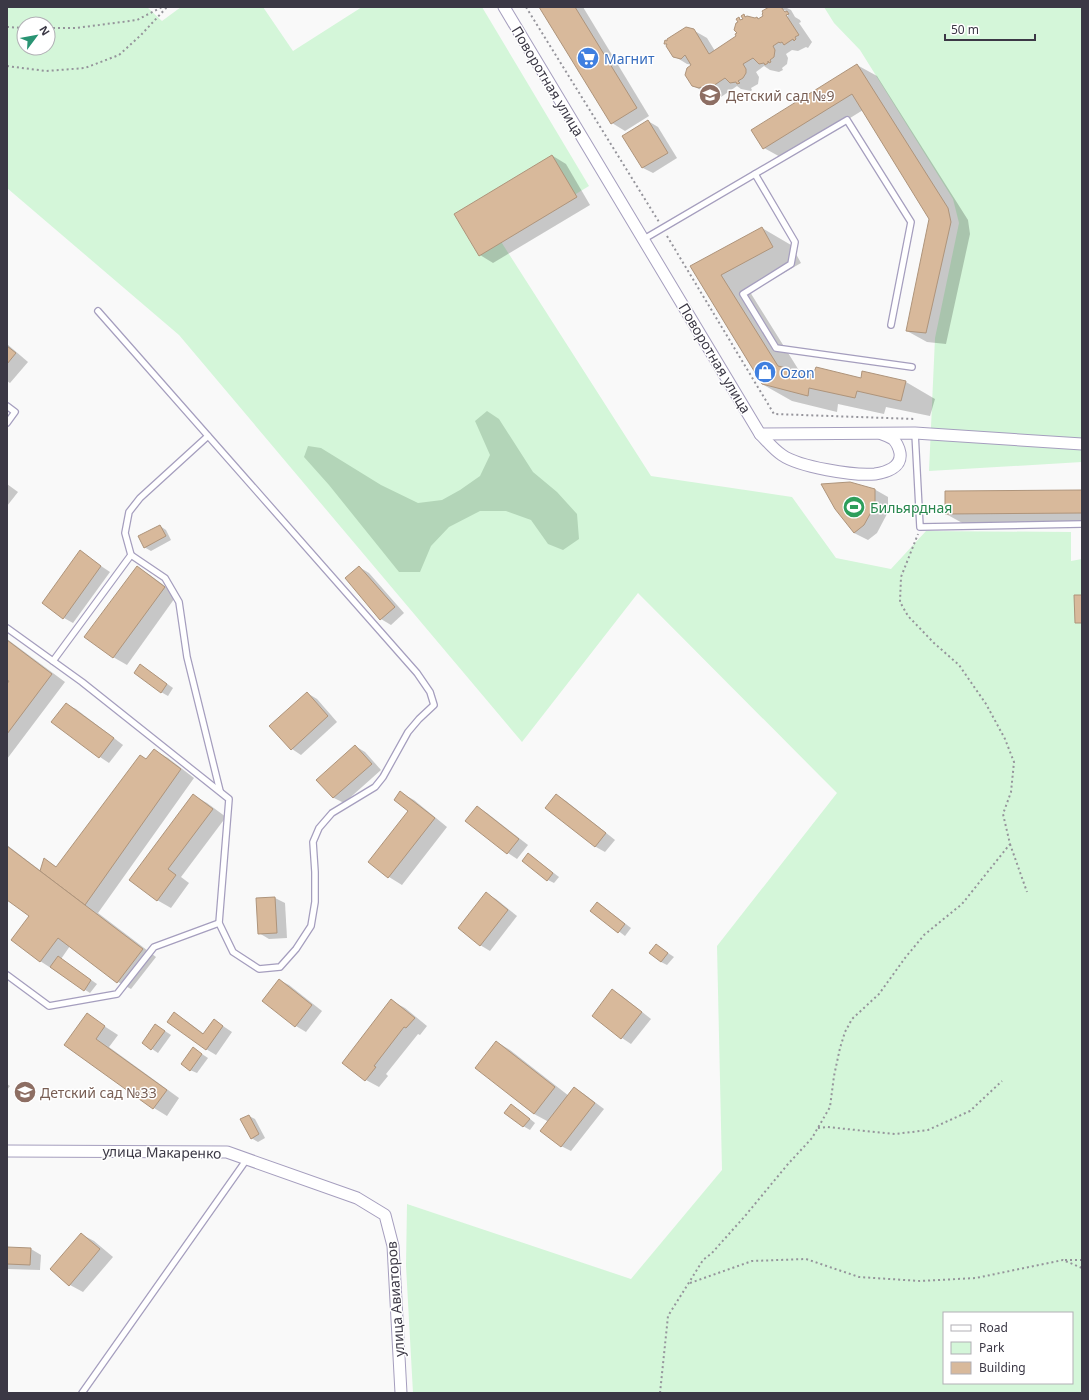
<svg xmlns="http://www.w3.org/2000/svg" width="1089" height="1400" font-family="'Noto Sans',sans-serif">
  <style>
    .green { fill: #d4f6d9; fill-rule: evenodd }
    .forest { fill: #b3d5b8 }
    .shadow { fill: #0003; fill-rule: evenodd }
    .building { fill: #d8b99b; stroke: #ae947b }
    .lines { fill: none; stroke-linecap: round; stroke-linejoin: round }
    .service-casing { stroke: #a59ebe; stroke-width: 8 }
    .minor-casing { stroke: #a59ebe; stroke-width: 13 }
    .path { stroke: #95949b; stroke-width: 2; stroke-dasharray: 2 3; stroke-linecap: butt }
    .service { stroke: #fff; stroke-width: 5.5 }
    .minor { stroke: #fff; stroke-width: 11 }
    .labels { text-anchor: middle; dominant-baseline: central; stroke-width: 3; stroke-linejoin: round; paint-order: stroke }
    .shop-label { font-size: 14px; fill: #366cbe; stroke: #fff; text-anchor: start }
    .street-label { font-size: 14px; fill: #3b3845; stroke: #fff }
    .education-label { font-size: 14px; fill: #785e54; stroke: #fff; text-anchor: start }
    .leisure-label { font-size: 14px; fill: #27864d; stroke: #fff; text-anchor: start }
  </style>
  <rect width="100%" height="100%" fill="#f9f9f9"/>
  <g class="green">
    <path d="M 7,7 L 147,7 L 162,21 L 181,7 L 263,7 L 293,51 L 362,7 L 482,7 L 589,186 L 500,240 L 651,476 L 792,497 L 836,558 L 891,569 L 926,531 L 1071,532 L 1071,561 L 1082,559 L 1082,1393 L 413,1393 L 406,1266 L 407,1204 L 631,1279 L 722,1170 L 717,946 L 837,793 L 638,593 L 522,742 L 179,335 L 7,188 ZM 24,24 L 48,24 L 48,48 L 24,48 ZM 944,1313 L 1072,1313 L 1072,1383 L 944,1383 Z"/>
    <polygon points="824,7 1082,7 1082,462 929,471 935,338 959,223 953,199 860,50 834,23"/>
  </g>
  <polygon class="forest" points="487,411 499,419 533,472 557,492 577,514 579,539 563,550 548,544 531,520 506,511 480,511 449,527 431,546 420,572 399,572 329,485 304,457 308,446 321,448 381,485 418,503 442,500 460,490 480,476 490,455 475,421"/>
  <g class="shadow">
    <polygon points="542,7 583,7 649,116 625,131 612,123"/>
    <path d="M 771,7 L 785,7 L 791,10 L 795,17 L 800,20 L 801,22 L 799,23 L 812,42 L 808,48 L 806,47 L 798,51 L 792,50 L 786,54 L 788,58 L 787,64 L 782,68 L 783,70 L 779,72 L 770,70 L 764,66 L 756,72 L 759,77 L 758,84 L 751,88 L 752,90 L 751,91 L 741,89 L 737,86 L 721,97 L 718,95 L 716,96 L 707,93 L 693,86 L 693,65 L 687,64 L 674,56 L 668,45 L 665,43 L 693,30 L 707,38 L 715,51 L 738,36 L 739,19 L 742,20 L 744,19 L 744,16 L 755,19 L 757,18 L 759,19 L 764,16 ZM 782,10 L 785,10 L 788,16 L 787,17 Z"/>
    <polygon points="857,65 877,76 968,220 970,234 946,344 927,342 907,331 930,219 863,110 784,159 764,148"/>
    <polygon points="648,121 658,127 677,158 653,173 643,168 624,136"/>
    <polygon points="553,156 566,164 590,205 493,263 480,255"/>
    <polygon points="762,228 791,245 801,263 750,292 800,372 813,376 906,382 935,399 930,416 886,407 884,414 838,404 837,412 792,401 762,384 692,267"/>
    <polygon points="7,344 28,362 10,383 7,381"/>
    <polygon points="7,484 18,492 7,506"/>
    <polygon points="874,489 888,497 888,512 877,533 868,540 854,533"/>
    <polygon points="1082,491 1082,524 966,525 946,514"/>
    <polygon points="160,526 166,530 171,540 151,551 144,547"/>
    <polygon points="80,552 110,572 73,623 64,618"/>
    <polygon points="137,567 150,575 177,595 127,665 113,657"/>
    <polygon points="359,567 369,573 404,613 391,625 381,619"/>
    <polygon points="7,639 65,682 7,759 7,686 11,681 7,678"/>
    <polygon points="141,665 173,688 168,696 161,692"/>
    <polygon points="307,693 317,699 337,722 301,755 292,749"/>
    <polygon points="66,704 76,709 123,745 109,763 100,757 53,722"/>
    <polygon points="355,746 365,752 381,770 344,803 334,798 318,780"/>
    <polygon points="154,750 168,758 194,778 98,913 156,957 131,989 118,982 70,946 61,959 97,984 90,993 40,961 31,916 7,899 7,845 41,871 45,860 57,867"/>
    <polygon points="401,793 414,800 447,827 402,885 389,877 370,862 409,811"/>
    <polygon points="193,795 207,803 226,817 181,877 189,883 171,908 157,900 130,880"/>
    <polygon points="556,795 566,801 615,840 605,852 596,847 546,808"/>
    <polygon points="477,807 487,813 528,845 517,859 508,853 466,821"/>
    <polygon points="534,858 559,877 554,883 548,880"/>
    <polygon points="486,894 496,899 517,916 490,951 480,945"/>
    <polygon points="275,898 285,903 287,938 269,939 259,933 257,899"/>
    <polygon points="598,903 631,928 625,936 592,911"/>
    <polygon points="656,945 674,957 667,965 661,962"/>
    <polygon points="279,980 289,985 322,1011 306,1032 296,1026 263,1000"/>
    <polygon points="613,991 622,996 651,1019 631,1044 622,1038 593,1016"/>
    <polygon points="392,1001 405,1008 427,1026 420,1035 418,1034 386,1074 388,1076 379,1087 366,1080"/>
    <polygon points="87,1015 118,1035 109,1047 179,1098 167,1116 154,1108 66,1045"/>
    <polygon points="184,1019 204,1034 214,1020 232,1032 216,1055 206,1049"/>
    <polygon points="162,1029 171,1035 158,1053 143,1043"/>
    <polygon points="497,1042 510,1050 569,1096 575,1088 584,1094 604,1109 571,1151 561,1146 549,1122 534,1114 477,1068"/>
    <polygon points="193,1048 208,1058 197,1073 190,1070"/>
    <polygon points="7,1084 10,1086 7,1090"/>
    <polygon points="518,1109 535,1123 530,1130 523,1126"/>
    <polygon points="249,1116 255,1119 265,1138 258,1142 251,1138"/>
    <polygon points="81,1234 94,1241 113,1257 83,1292 70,1285"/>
    <polygon points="7,1248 31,1249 41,1255 40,1270 7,1269"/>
  </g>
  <g class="building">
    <polygon points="539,7 575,7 637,108 611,124"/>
    <polygon points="769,7 781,7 785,12 787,11 789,14 786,15 799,35 795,37 796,39 794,41 793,39 784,45 782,42 780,43 779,42 773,46 775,50 774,57 770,60 771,62 769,63 768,61 768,63 765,65 764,63 759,64 753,58 743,64 746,69 746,73 743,78 738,81 740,83 737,84 736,82 730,83 725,78 707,90 704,85 705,87 702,89 701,87 699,88 692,86 685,75 687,68 691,65 685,55 681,59 673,57 666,46 667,44 664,44 665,40 667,41 667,39 686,27 694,29 709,54 736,36 735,34 737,33 734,30 736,23 738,22 736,19 739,17 740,20 743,19 741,16 744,14 745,17 747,16 755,18 757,17 758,19 763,16 762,14 763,13 762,11"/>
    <polygon points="857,64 948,208 951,222 926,333 906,331 929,219 852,94 763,149 751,130"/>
    <polygon points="648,120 668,153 642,168 622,136"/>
    <polygon points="552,155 577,197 479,256 454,214"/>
    <polygon points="762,227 773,247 721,275 778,366 813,375 816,367 861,378 862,371 906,381 901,401 857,391 855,398 809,388 808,396 762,384 690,266"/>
    <polygon points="7,346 16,353 7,364"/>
    <polygon points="850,482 875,489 875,505 864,525 854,533 835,509 821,484"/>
    <polygon points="1082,490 1082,513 945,514 945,491"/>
    <polygon points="160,525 166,536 144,548 138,536"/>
    <polygon points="80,550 101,566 63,619 42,603"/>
    <polygon points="137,566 165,587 113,658 84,637"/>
    <polygon points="359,566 395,607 380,620 345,578"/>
    <polygon points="1074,595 1082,595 1082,623 1075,623"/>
    <polygon points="7,640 52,674 7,734 7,684 9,681 7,680"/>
    <polygon points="140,664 167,684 161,693 134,673"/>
    <polygon points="307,692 328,716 291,750 269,726"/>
    <polygon points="66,703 114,738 99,758 51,722"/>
    <polygon points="355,745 372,764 333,798 316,780"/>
    <polygon points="154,749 181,769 85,905 40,871 44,858 56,867 140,755 146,759"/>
    <polygon points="400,791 435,818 388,878 368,862 408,811 394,800"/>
    <polygon points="193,794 213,809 168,869 176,875 157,901 129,880"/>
    <polygon points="556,794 606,833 595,847 545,808"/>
    <polygon points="477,806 519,839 507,854 465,821"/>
    <polygon points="7,846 143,949 117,983 58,938 40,962 11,940 29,916 7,900"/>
    <polygon points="528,853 553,873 547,881 522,861"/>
    <polygon points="486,892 508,910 480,946 458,928"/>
    <polygon points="275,897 277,933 258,934 256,898"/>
    <polygon points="597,902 625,924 618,933 590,911"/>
    <polygon points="656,944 668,953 661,962 649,953"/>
    <polygon points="58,956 91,980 84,991 50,967"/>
    <polygon points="279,979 312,1005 295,1027 262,1001"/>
    <polygon points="612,989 642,1012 621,1039 592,1016"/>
    <polygon points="391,999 415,1018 406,1028 404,1027 374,1066 376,1067 365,1081 342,1063"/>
    <polygon points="174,1012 203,1034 214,1019 223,1026 206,1050 167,1022"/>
    <polygon points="87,1013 105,1026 96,1039 167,1090 153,1109 64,1045"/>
    <polygon points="155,1024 165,1031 151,1050 142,1043"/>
    <polygon points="496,1041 555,1087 534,1114 475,1068"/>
    <polygon points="193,1047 202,1054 190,1071 181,1064"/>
    <polygon points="574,1087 595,1103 561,1147 540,1131"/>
    <polygon points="511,1104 530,1119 523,1127 504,1113"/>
    <polygon points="249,1115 259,1134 251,1139 240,1119"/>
    <polygon points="81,1233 100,1249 69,1286 50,1269"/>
    <polygon points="7,1247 31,1248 30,1265 7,1264"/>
  </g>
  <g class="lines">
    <g class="service-casing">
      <g id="service">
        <polyline points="755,174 795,242 791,264 743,294 776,348 912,367"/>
        <polyline points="644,239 847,120 911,222 891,325"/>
        <polyline points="7,406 15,412 7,423"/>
        <polyline points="915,433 920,527 1082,524"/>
        <polyline points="131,555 165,578 179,602 187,657 220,791"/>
        <polyline points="7,628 82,682 229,799 219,923 233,952 259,969 280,967 296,949 311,926 315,902 315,872 313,842 319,828 332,813 375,787 383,777 408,732 419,719 434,705 430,692 417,673 98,311"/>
        <polyline points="53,661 131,555 125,533 129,512 140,498 208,436"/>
        <polyline points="7,975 49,1006 117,994 154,947 219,923"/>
        <polyline points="82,1393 247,1159"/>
      </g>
    </g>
    <g class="minor-casing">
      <g id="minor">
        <path d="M 504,7 L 760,434 C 767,441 774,450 782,455 C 799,467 854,476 875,474 C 887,472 902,467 900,453 C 899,448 897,443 893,439 C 890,437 885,435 882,434"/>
        <polyline points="760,434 915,433 1082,444"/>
        <polyline points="7,1151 227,1152 357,1198 385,1215 393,1246 401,1393"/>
      </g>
    </g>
    <g class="path">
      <polyline points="526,7 659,222"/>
      <polyline points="7,27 24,28"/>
      <polyline points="48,28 76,28 137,20 162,7"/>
      <polyline points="7,66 46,71 85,68 119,55 141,35 167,7"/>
      <polyline points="667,236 774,414 915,419"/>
      <polyline points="1010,844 1027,892"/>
      <polyline points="818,1128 827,1127 895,1134 928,1130 970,1111 1002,1081"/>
      <polyline points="1065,1260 1082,1260"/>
      <polyline points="690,1283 752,1261 806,1259 859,1277 920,1281 976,1278 1063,1260 1082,1268"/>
      <polyline points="660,1393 668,1316 703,1260 712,1253 745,1216 788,1164 812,1138 830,1107 834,1076 840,1048 845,1032 852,1019 879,994 905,958 924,935 962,904 1010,844 1003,814 1011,792 1014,762 1005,739 986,704 959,665 934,643 908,616 900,602 901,577 918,534"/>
    </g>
    <use href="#service" class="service"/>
    <use href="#minor" class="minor"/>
  </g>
  <defs>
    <g id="supermarket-disc" transform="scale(1.15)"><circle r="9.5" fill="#3f7fe0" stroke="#fff"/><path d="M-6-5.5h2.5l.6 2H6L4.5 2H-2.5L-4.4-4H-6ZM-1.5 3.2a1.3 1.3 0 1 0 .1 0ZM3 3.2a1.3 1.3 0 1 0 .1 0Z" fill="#fff"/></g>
    <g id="school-disc" transform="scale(1.15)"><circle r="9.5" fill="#8d6e63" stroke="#fff"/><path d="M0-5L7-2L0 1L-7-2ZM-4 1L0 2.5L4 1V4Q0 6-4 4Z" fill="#fff"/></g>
    <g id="shop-disc" transform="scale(1.15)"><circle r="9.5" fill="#3f7fe0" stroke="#fff"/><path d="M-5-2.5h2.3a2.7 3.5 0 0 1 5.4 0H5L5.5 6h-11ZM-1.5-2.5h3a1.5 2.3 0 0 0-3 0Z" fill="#fff"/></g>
    <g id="stadium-disc" transform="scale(1.15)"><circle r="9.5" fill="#2e9e5b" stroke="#fff"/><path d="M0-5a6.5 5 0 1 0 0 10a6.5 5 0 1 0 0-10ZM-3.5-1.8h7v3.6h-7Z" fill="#fff"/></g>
  </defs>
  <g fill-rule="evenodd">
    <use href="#supermarket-disc" x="588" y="58"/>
    <use href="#school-disc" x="710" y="95"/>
    <use href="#shop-disc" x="765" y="372"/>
    <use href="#stadium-disc" x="854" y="507"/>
    <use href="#school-disc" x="25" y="1092"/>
  </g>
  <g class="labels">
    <g class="shop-label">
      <text x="604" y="58">Магнит</text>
      <text x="780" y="372">Ozon</text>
    </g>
    <g class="street-label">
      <text transform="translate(548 81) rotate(59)">Поворотная улица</text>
      <text transform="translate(715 358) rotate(59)">Поворотная улица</text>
      <text transform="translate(162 1152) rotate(1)">улица Макаренко</text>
      <text transform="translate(395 1299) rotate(-94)">улица Авиаторов</text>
    </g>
    <g class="education-label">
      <text x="726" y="95">Детский сад №9</text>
      <text x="40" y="1092">Детский сад №33</text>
    </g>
    <g class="leisure-label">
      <text x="870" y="507">Бильярдная</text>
    </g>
  </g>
  <rect width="1089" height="1400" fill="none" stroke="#3b3845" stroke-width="16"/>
  <rect x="943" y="1312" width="130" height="72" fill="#ffffff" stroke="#b1afb5"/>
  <rect x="951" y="1325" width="20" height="6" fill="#ffffff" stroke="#b1afb5"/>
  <text x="979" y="1332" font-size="12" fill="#3b3845">Road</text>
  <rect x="951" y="1342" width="20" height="12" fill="#d4f6d9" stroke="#b1afb5"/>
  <text x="979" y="1352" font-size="12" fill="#3b3845">Park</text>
  <rect x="951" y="1362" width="20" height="12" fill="#d8b99b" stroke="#b1afb5"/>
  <text x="979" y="1372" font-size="12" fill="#3b3845">Building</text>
  <g transform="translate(36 36) rotate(58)"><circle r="19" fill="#ffffff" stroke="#b1afb5"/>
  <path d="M0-3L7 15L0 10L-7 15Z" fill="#299473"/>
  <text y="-6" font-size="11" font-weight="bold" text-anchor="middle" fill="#3b3845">N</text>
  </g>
  <path d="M945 34v6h90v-6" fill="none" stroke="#3b3845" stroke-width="2"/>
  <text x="951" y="34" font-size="12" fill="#3b3845" stroke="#ffffff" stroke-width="3" paint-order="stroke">50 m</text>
</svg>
